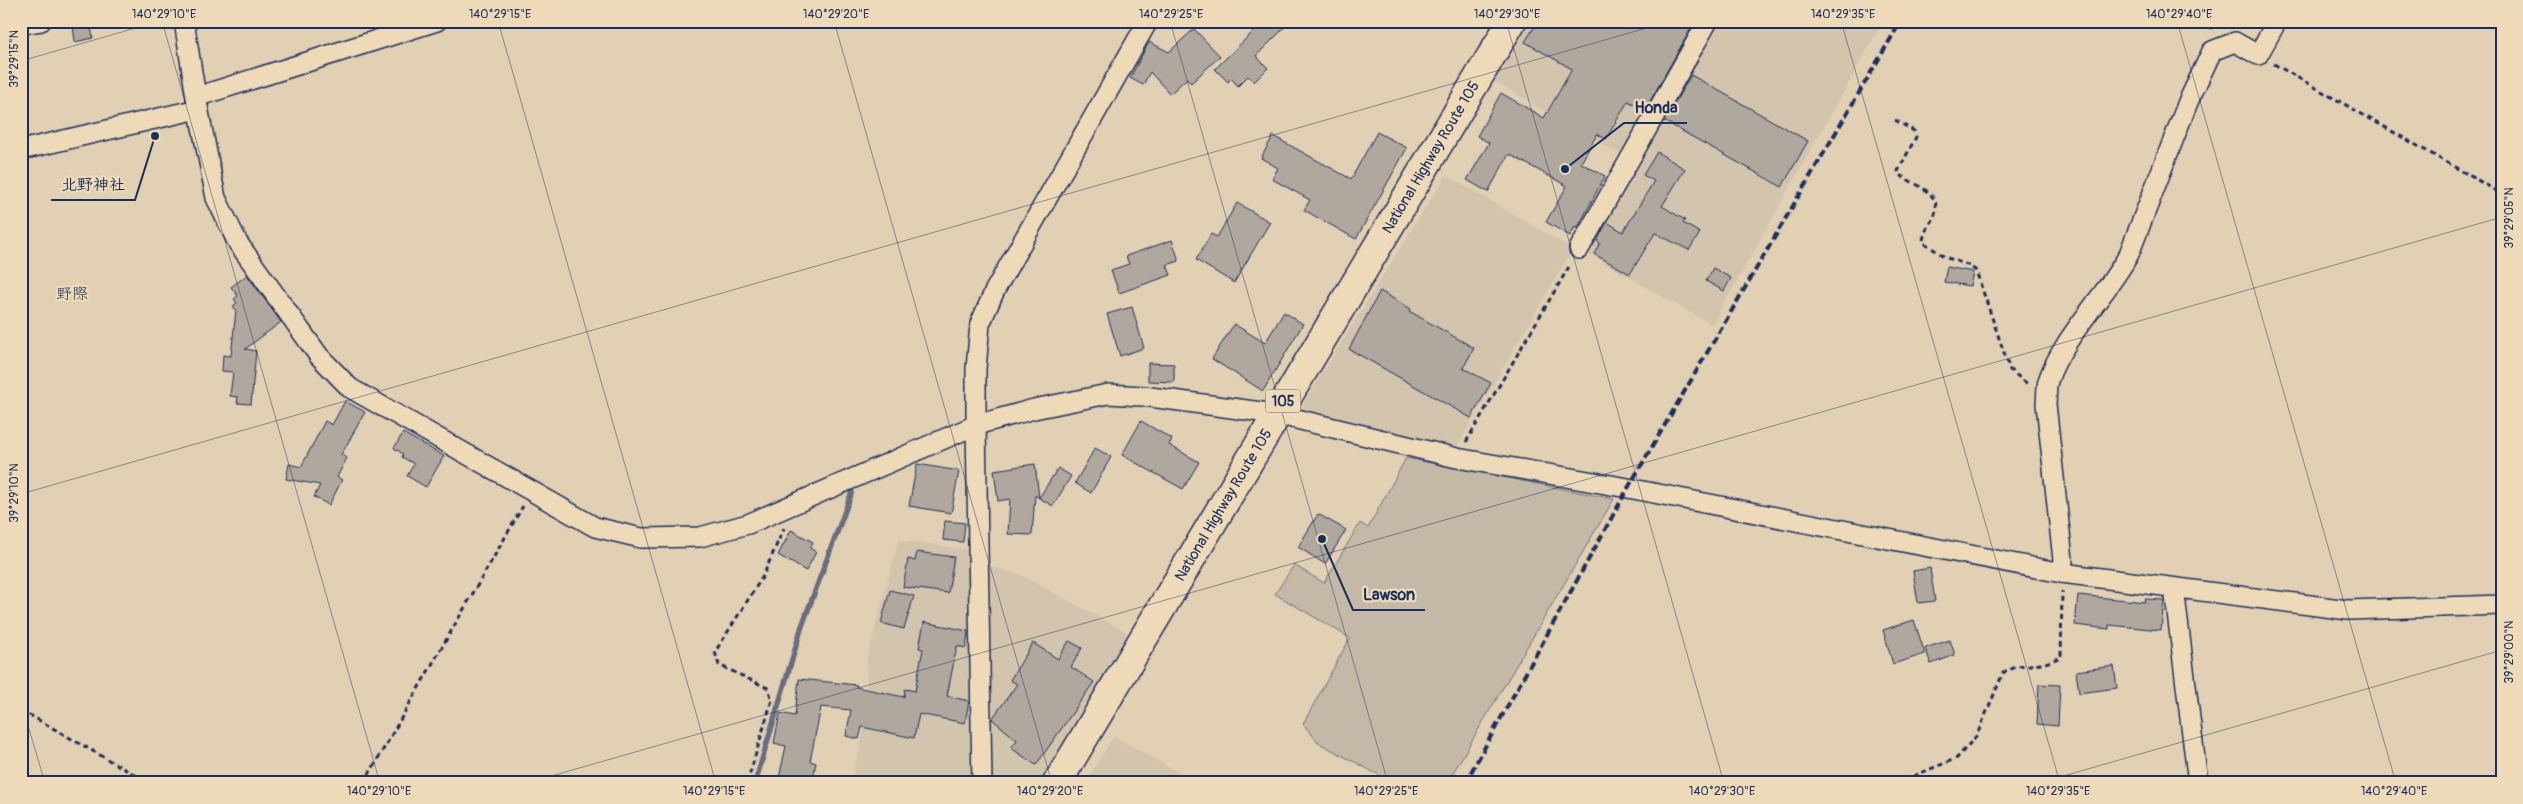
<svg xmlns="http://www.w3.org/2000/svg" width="2523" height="804" font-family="Pangolin,'Klee One',sans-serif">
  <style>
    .built { fill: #d2c4ad }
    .green { fill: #c4b8a6; stroke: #707482 }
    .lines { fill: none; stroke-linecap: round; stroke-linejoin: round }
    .stream { stroke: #686d7e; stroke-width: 5.5 }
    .building { fill: #b0a89e; stroke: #1b2f5e }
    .minor-casing { stroke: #1b2f5e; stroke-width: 22 }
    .trunk-casing { stroke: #1b2f5e; stroke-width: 31 }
    .path { stroke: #1b2f5e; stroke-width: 3; stroke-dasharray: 5 4; stroke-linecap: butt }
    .minor { stroke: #eedab8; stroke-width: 19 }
    .trunk { stroke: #eedab8; stroke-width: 28 }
    .rail { stroke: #1b2f5e; stroke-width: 4; stroke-dasharray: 8 4; stroke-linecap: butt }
    .ticks { fill: none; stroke: #1b2f5e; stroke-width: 1; stroke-opacity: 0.45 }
    .labels { text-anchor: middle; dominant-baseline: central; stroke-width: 4.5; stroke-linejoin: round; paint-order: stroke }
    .shield { fill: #eedab8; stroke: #5a6279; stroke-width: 1 }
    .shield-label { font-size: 14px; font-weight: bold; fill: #1b2f5e }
    .street-label { font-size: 15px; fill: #1b2f5e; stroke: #eedab8 }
    .neighbourhood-label { font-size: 16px; fill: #1b2f5e; stroke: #eedab8 }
    .leader { fill: none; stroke: #1b2f5e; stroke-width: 2 }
    .callout-dot { fill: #1b2f5e; stroke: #eedab8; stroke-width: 2 }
    .callout-label { font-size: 16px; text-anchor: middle; font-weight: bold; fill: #1b2f5e; stroke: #eedab8; stroke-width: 4.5; stroke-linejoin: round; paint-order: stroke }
    .neatline { fill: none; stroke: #1b2f5e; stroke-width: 2 }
    .ticks-label { font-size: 12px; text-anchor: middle; fill: #1b2f5e }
  </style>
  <rect width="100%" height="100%" fill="#e1d0b3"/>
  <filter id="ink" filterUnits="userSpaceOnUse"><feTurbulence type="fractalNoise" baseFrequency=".02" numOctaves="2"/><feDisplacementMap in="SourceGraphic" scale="10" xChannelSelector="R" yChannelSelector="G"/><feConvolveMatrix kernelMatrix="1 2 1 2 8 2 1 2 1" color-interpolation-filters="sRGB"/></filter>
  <g filter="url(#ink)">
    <g class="built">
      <polygon points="1529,21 1702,21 1623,156 1494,81"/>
      <polygon points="1713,21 1883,22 1712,325 1584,251"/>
      <polygon points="1446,175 1573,249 1455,450 1298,412"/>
      <polygon points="899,540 972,550 975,783 882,783 853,776 867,715 867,658"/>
      <polygon points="984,565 1021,575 1128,633 1042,783 989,783"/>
      <polygon points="1114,736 1197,783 1085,783"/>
    </g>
    <polygon class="green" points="1406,458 1614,499 1447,783 1394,783 1319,743 1303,724 1350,638 1275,594 1294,565 1324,583 1360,523 1368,528"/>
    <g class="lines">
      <polyline class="stream" points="755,783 802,626 852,492"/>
    </g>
    <g class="building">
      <polygon points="1264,21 1272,21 1284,28 1256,56 1268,68 1254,82 1248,76 1238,86 1231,78 1228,82 1215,69"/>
      <polygon points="1538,21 1686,21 1693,25 1645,110 1628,101 1606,139 1597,134 1581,163 1605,176 1577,229 1575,227 1570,236 1546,222 1567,186 1509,154 1488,192 1467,180 1489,143 1477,136 1501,93 1544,118 1572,69 1525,42"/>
      <polygon points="90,23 93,38 75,42 73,26"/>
      <polygon points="1194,29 1220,56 1191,83 1187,78 1170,94 1150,72 1143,85 1130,78 1149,42 1169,52"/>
      <polygon points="1691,75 1808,141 1782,187 1664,121"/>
      <polygon points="1377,132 1407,148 1356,239 1304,210 1310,200 1272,179 1278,168 1261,158 1273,136 1351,179"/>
      <polygon points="1657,152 1685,169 1662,206 1685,220 1683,223 1700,233 1689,250 1655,233 1630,274 1594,254 1600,243 1597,241 1607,222 1623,232 1654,181 1643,175"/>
      <polygon points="1237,203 1270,222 1234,283 1196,260 1211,234 1217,237"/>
      <polygon points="1172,240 1179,261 1167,265 1171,275 1119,293 1111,270 1129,264 1126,256"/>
      <polygon points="1947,267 1973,272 1970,286 1944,282"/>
      <polygon points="1713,268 1731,278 1724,291 1706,281"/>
      <polygon points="247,275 281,322 245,349 256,351 251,404 237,403 238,397 230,396 233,372 222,371 223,355 231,356 236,310 233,306 237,303 234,299 238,296 231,287"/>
      <polygon points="1380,291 1411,309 1409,311 1474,348 1463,368 1491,383 1471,418 1349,349"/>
      <polygon points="1132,307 1144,348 1120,356 1107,314"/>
      <polygon points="1284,312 1303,324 1263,391 1212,359 1234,324 1265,343"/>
      <polygon points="1148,363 1174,364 1174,382 1148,381"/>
      <polygon points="345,401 365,412 341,455 347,458 337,477 342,480 329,505 314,497 320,485 286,479 289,464 301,467 325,421 332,425"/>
      <polygon points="1141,421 1172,439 1169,445 1199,462 1183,489 1122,455"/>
      <polygon points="403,433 444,456 426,487 407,476 414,464 402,457 403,454 394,448"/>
      <polygon points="1095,448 1111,457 1091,493 1075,483"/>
      <polygon points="917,464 959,471 951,513 909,506"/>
      <polygon points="1035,464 1039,498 1035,495 1032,535 1008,534 1010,499 998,501 994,470"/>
      <polygon points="1058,468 1071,476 1053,506 1039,498"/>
      <polygon points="1318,514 1346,530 1325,564 1298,547"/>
      <polygon points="945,521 965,523 963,542 943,540"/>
      <polygon points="791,530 813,542 810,548 816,552 806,571 778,555"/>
      <polygon points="917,552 954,557 948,593 903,587 908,559 915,561"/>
      <polygon points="1930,568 1935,601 1918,603 1913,571"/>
      <polygon points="890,590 914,596 904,629 881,623"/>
      <polygon points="2078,595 2145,602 2145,599 2164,600 2161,630 2109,625 2109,629 2075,625"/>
      <polygon points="1914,620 1925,654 1893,664 1883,630"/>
      <polygon points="924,622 968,631 966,648 957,646 947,696 969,701 965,723 919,714 914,738 862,727 859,739 846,736 851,710 821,707 810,761 816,763 812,783 778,783 786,746 774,743 780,713 795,716 799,679 857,685 856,687 904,697 905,689 915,691 923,649 919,648"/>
      <polygon points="1950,640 1955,655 1931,664 1925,648"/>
      <polygon points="1069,641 1082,648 1071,667 1094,682 1036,765 1011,748 1017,740 992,719 1017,684 1010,680 1033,643 1058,659"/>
      <polygon points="2114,666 2117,688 2079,693 2076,671"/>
      <polygon points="2039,684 2060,685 2058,726 2037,724"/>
    </g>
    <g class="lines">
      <g class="minor-casing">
        <g id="minor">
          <polyline points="184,21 196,97 216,198 238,243 319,356 350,388 595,527 641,538 700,537 748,524 976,425 1034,409 1108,394 1143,396 1276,414 1457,458 1628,488 2062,573 2348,610 2502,605"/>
          <polyline points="21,24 41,21"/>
          <polyline points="196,97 437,21"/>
          <polyline points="21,150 198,109"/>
          <polyline points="1579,249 1708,21"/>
          <path d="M 2062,573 L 2063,560 L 2046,404 C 2047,397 2046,388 2048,381 C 2061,339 2107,295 2129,254 L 2188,102 L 2212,51 L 2235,42 L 2258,55 L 2277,21"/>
          <polyline points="2174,588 2198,783"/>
          <polyline points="982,783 976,425 976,369 980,324 995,290 1148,21"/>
        </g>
      </g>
      <g class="trunk-casing">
        <g id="trunk">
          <path id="s1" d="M 1057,783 L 1512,21"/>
        </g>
      </g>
      <g class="path">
        <polyline points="2200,21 2215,30"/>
        <polyline points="2274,64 2502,194"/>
        <path d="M 1895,120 L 1914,131 L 1916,137 L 1898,171 L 1899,175 C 1918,186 1947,195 1932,221 C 1928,227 1923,234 1923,242 L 1945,257 L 1970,266 L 1976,271 L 2010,370 L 2029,385"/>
        <polyline points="1466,442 1570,265"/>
        <polyline points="21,710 149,783"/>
        <polyline points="364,783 523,506"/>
        <polyline points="747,783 772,700 768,688 719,665 715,652 763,576 784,528"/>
        <polyline points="1897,783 1957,758 1977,735 2003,673 2016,666 2043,664 2061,657 2062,591"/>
      </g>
      <use href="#minor" class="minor"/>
      <use href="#trunk" class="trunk"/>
      <polyline class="rail" points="1465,783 1628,488 1901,21"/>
    </g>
  </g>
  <path class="ticks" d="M 162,21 L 380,783M 498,21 L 716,783M 834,21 L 1052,783M 1170,21 L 1388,783M 1506,21 L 1724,783M 1841,21 L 2060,783M 2177,21 L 2396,783M 21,61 L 160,21M 21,494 L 1671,21M 21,702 L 45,783M 527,783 L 2502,217M 2039,783 L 2502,650"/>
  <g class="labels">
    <rect class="shield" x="1265.5" y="389.5" width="35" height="23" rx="4"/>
    <g class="shield-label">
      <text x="1283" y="401">105</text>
    </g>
    <g class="street-label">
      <text stroke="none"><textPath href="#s1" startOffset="729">National Highway Route 105</textPath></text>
      <text stroke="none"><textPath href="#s1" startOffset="324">National Highway Route 105</textPath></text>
    </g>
    <g class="neighbourhood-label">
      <text x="72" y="294">野際</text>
    </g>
  </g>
  <path class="leader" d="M1565 169L1624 123H1687M155 136L135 200H51M1322 539L1353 610H1425"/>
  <g class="callout-dot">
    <circle cx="1565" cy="169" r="5"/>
    <circle cx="155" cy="136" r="5"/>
    <circle cx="1322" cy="539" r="5"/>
  </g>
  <g class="callout-label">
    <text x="1656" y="113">Honda</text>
    <text x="93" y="190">北野神社</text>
    <text x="1389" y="600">Lawson</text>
  </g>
  <rect width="2523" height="804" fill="none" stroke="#eedab8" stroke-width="55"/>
  <rect x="28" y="28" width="2468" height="748" class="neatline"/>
  <g class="ticks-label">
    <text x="164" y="18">140°29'10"E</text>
    <text x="500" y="18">140°29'15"E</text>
    <text x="836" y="18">140°29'20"E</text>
    <text x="1171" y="18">140°29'25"E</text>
    <text x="1507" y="18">140°29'30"E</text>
    <text x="1843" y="18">140°29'35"E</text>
    <text x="2179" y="18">140°29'40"E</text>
    <text transform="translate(14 59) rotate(-90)" y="4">39°29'15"N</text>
    <text transform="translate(2509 218) rotate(-90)" y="4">39°29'05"N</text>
    <text transform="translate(14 493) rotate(-90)" y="4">39°29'10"N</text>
    <text transform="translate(2509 652) rotate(-90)" y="4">39°29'00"N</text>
    <text x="379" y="795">140°29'10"E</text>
    <text x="714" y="795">140°29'15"E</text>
    <text x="1050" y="795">140°29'20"E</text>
    <text x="1386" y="795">140°29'25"E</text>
    <text x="1722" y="795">140°29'30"E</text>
    <text x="2058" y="795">140°29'35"E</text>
    <text x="2394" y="795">140°29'40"E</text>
  </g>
</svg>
